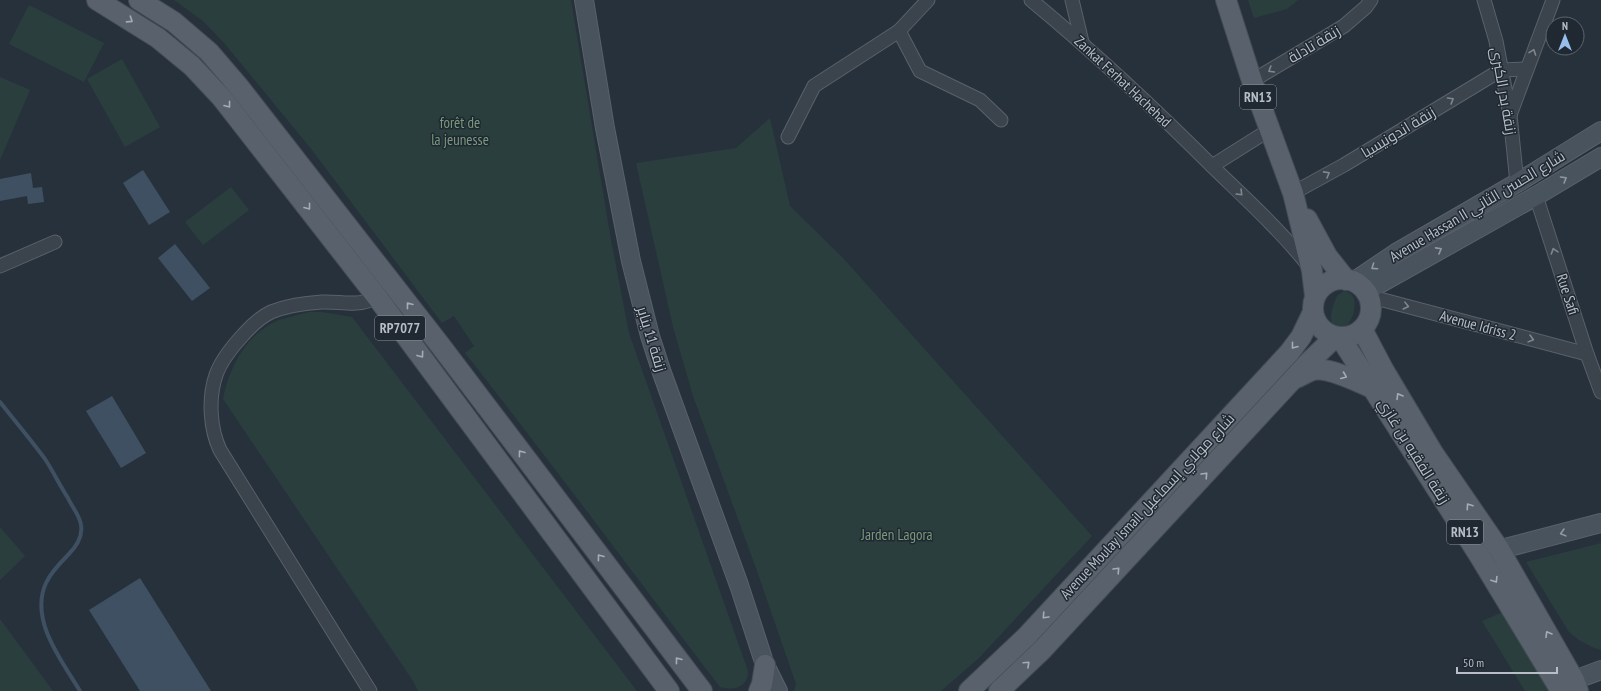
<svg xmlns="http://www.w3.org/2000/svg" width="1601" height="691" font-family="'PT Sans Narrow',Cairo,sans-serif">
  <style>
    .green { fill: #2a3e3e }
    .water { fill: #3f5062 }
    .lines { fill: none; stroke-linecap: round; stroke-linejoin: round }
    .stream { stroke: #3f5062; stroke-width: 4 }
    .street-casing { stroke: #59616a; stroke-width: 15 }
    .secondary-casing { stroke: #59616a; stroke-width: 20 }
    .primary-casing { stroke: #444c55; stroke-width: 22 }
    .street { stroke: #3b434c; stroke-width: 13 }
    .secondary { stroke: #49535e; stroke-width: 18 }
    .primary { stroke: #59626c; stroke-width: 20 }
    .oneway { stroke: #a4acb5 }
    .oneway2 { stroke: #7f8790 }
    .oneway3 { stroke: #9099a2 }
    .labels { text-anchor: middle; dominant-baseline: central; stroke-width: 3; stroke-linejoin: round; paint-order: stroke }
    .shield { fill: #202831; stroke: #8a919a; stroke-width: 1 }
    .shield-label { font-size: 14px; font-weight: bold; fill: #b7bec7 }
    .street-label { font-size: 15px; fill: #b7bec7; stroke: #202831 }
    .park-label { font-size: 15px; fill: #789a7d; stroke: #202831 }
  </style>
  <rect width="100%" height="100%" fill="#27313c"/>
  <g class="green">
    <path d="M 174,0 L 571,0 L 611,240 L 629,333 L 748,671 C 748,687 734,691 720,687 C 635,576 552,463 465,353 L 474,346 L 454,316 L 442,323 L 312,150 L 225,44 L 203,21 Z"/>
    <polygon points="1248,0 1298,0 1287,9 1254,18"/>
    <polygon points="29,5 104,43 84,82 9,44"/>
    <polygon points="122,59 160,127 125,147 87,79"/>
    <polygon points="0,77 30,90 0,160"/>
    <polygon points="770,118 790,206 843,258 1092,536 980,657 941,691 794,691 796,684 757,571 693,396 673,327 636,163 736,148"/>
    <polygon points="231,187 249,210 203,245 185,222"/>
    <path d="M 1344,291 C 1362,293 1354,322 1344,328 L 1335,328 C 1327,320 1333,305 1337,296 Z"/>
    <path d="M 309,312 L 322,312 L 352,317 L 637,691 L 418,691 L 413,681 L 223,399 C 229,367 247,333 279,320 C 288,317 299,315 309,312 Z"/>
    <polygon points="0,527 25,556 0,580"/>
    <polygon points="1601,543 1601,650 1594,648 1579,640 1569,632 1526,562"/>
    <polygon points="1503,612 1546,683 1549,691 1525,691 1482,621"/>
    <polygon points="0,619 53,691 0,691"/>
  </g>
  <g class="water">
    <polygon points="143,170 170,212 149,225 123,183"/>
    <polygon points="31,173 33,188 42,187 44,202 28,204 27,196 0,201 0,179"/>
    <polygon points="175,244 210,288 192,301 158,258"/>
    <polygon points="112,396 146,453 121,468 86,411"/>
    <polygon points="140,578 211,691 140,691 89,610"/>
  </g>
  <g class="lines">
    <path class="stream" d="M 0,402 C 15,421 31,440 45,459 C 53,471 60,486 68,498 C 72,507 80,516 81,525 C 83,537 76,547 68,555 C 60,563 51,572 46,583 C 29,620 62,661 80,691"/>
    <g class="street-casing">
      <g id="street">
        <path d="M 1031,0 C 1095,53 1156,110 1215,169 C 1247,200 1280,230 1308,265"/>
        <polyline points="1072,0 1082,42"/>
        <polyline points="1484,0 1496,41 1510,115 1517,183"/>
        <polyline points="899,31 920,71 980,100 1001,120"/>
        <polyline points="1252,81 1344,26 1366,7 1371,0"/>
        <polyline points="1510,115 1553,0"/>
        <polyline points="788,137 814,86 899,31 928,0"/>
        <polyline points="1212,166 1269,130"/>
        <polyline points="1293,193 1344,165 1501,70 1527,69"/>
        <polyline points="1536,196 1587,354 1601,392"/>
        <polyline points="0,266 55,242"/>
        <polyline points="1368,296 1587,354"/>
        <path d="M 370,691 L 220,450 C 210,429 208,398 216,375 C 221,360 232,347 243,335 C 250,327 261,317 271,312 C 286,306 306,303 322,302 C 337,301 353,306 368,301 C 377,298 386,291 394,286"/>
      </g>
    </g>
    <g class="secondary-casing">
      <g id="secondary">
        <polyline points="584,0 605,128 631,261 650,336 662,373 739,585 765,665 778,691"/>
        <polyline points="1353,282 1396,253 1517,183 1601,131"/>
        <polyline points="1365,292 1536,196 1601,157"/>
        <polyline points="1486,553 1601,523"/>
        <polyline points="1561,685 1601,670"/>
      </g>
    </g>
    <g class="primary-casing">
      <g id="primary">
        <polyline points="97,0 158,38 192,66 222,98 377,297 669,691"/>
        <polyline points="139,0 174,22 209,52 239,87 440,345 702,691"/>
        <polyline points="1226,0 1252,81 1293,193 1312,271 1315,296"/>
        <polyline points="1307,219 1327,256 1346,280"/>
        <circle cx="1342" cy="308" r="29"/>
        <polyline points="1362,329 1383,369 1433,453 1499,549 1574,680 1578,691"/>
        <polyline points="1340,337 1479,555 1558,686 1560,691"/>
        <path d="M 1296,378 C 1301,376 1307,372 1313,370 C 1329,366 1357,382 1373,388"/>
        <polyline points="759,691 762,684 765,665"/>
        <polyline points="969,691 1027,636 1289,353 1301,337 1313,312"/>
        <polyline points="999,691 1042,650 1307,364 1335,337"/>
      </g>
    </g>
    <use href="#street" class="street"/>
    <use href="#secondary" class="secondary"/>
    <use href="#primary" class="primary"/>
  </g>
  <defs><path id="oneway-chevron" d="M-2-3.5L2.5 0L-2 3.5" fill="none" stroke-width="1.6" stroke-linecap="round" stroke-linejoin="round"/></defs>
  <g class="oneway">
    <use href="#oneway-chevron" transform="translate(130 20) rotate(33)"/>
    <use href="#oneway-chevron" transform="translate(228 105) rotate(52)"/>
    <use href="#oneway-chevron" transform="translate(308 207) rotate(52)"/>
    <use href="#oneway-chevron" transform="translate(409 305) rotate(-128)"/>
    <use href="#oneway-chevron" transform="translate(1294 346) rotate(128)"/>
    <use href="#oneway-chevron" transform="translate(421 355) rotate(54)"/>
    <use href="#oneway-chevron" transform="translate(1344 376) rotate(22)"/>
    <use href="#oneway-chevron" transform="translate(1399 396) rotate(-121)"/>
    <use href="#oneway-chevron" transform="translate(521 453) rotate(-127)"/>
    <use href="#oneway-chevron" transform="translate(1205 475) rotate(-47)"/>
    <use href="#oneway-chevron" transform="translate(1469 506) rotate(-124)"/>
    <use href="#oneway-chevron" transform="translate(600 557) rotate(-127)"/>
    <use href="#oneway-chevron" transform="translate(1117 570) rotate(-47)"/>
    <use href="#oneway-chevron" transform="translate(1495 580) rotate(58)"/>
    <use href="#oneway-chevron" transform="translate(1045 616) rotate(133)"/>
    <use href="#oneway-chevron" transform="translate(1548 634) rotate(-120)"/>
    <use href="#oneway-chevron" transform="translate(678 660) rotate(-128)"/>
    <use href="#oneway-chevron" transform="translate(1027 664) rotate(-43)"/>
  </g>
  <g class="oneway2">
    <use href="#oneway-chevron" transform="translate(1533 52) rotate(-70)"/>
    <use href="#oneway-chevron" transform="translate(1271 70) rotate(149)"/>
    <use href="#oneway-chevron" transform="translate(1451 100) rotate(-31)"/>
    <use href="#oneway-chevron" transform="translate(1327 174) rotate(-29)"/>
    <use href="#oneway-chevron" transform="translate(1240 193) rotate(45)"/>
    <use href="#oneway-chevron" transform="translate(1554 251) rotate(-108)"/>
    <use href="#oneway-chevron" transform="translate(1406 306) rotate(14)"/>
    <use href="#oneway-chevron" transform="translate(1531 339) rotate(15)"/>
  </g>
  <g class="oneway3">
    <use href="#oneway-chevron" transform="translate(1564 179) rotate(-31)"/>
    <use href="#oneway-chevron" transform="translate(1439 250) rotate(-29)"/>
    <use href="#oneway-chevron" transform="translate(1374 267) rotate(146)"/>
    <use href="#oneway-chevron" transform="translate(1563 533) rotate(165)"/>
  </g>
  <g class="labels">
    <g class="shield">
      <rect x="1240" y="85" width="36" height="24" rx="3"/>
      <rect x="375" y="316" width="50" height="24" rx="3"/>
      <rect x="1447" y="520" width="36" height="24" rx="3"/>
    </g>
    <g class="shield-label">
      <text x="1258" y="97">RN13</text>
      <text x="400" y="328">RP7077</text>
      <text x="1465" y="532">RN13</text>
    </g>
    <g class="street-label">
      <text transform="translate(1314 44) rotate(-31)">زنقة تادلة</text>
      <text transform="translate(1123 81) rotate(43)">Zankat Ferhat Hachehad</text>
      <text transform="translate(1504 91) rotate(80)">زنقة بدر الكبرى</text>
      <text transform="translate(1398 132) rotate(-31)">زنقة اندونيسيا</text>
      <text transform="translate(1477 206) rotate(-31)">Avenue Hassan II شارع الحسن الثاني</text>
      <text transform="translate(1568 294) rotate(72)">Rue Safi</text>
      <text transform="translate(1478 325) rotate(15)">Avenue Idriss 2</text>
      <text transform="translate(652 339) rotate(73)">زنقة 11 يناير</text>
      <text transform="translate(1414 451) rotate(58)">زنقة الفقيه بن غازي</text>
      <text transform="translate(1147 506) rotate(-47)">Avenue Moulay Ismail شارع مولاي إسماعيل</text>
    </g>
    <g class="park-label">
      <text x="460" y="122">forêt de<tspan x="460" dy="17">la jeunesse</tspan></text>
      <text x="897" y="534">Jarden Lagora</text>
    </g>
  </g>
  <g transform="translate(1565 36)"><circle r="19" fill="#202831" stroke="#5c646d"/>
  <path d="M0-3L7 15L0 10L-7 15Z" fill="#97beec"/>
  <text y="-6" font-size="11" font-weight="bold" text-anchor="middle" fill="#b7bec7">N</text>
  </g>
  <path d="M1457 667v6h100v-6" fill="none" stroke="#b7bec7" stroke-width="2"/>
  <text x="1463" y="667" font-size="12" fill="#b7bec7" stroke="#202831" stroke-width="3" paint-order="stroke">50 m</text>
</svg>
